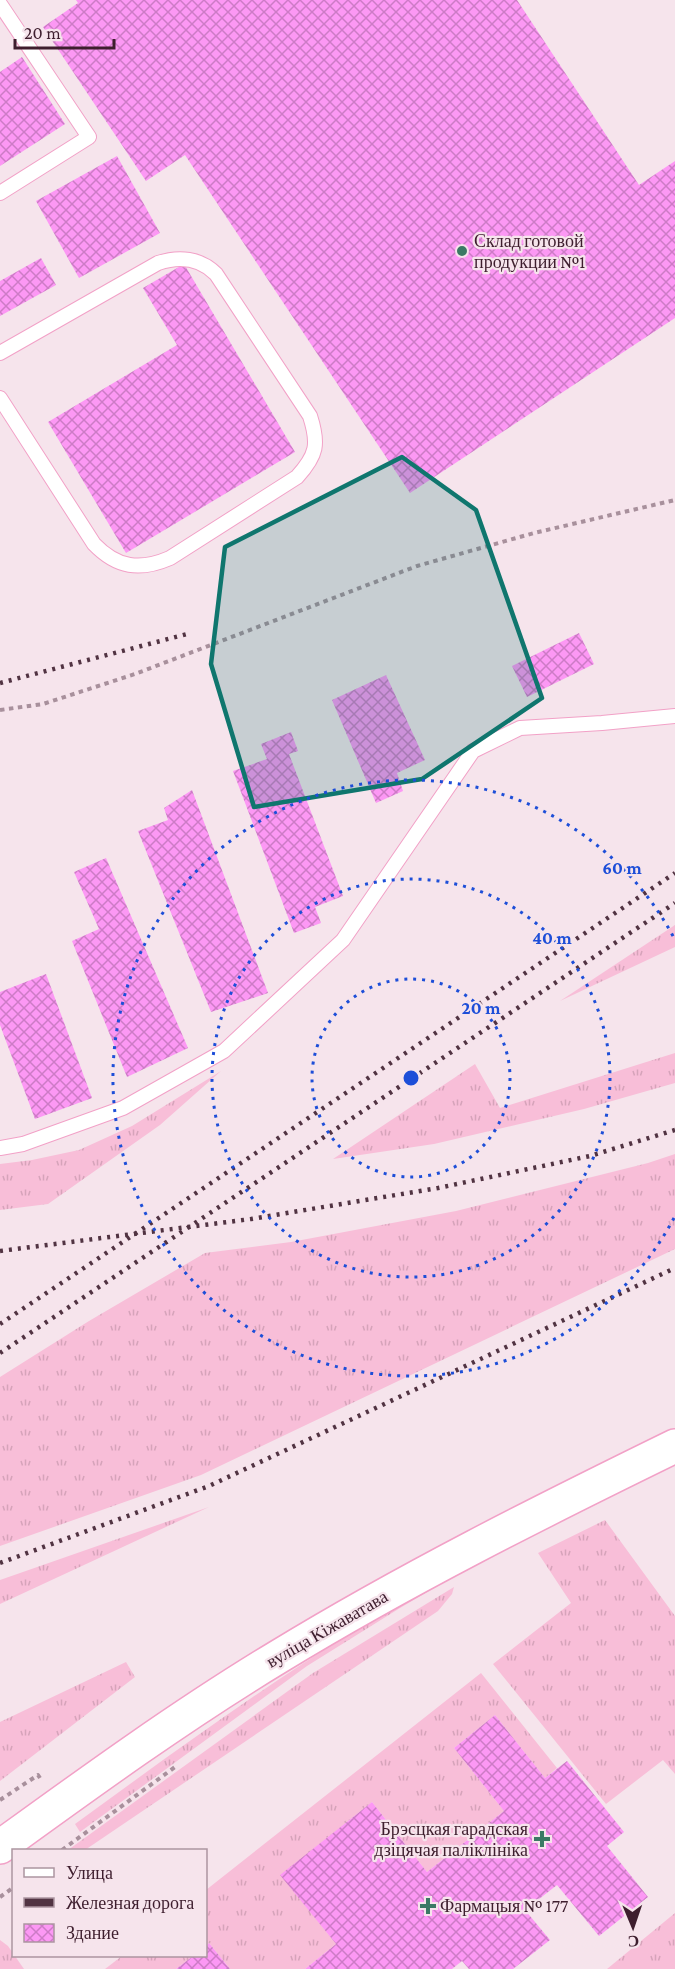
<svg xmlns="http://www.w3.org/2000/svg" width="675" height="1969" font-family="'Crimson Pro',serif">
  <style>
    .grass { fill: url(#grass-tufts) }
    .building { fill: url(#building-cross-hatch) }
    .lines { fill: none; stroke-linecap: round; stroke-linejoin: round }
    .service-casing { stroke: #f2a1c7; stroke-width: 16 }
    .secondary-casing { stroke: #f2a1c7; stroke-width: 36 }
    .path { stroke: #a8909c; stroke-width: 4; stroke-dasharray: 4.5 4.5; stroke-linecap: butt }
    .service { stroke: #fff; stroke-width: 14 }
    .secondary { stroke: #fff; stroke-width: 33 }
    .rail { stroke: #513342; stroke-width: 4.5; stroke-dasharray: 3 6; stroke-linecap: butt }
    .marked { fill: #0f766e; fill-opacity: 0.2; stroke: #0f766e; stroke-width: 4.5; stroke-linejoin: round }
    .ring { fill: none; stroke: #1d4ed8; stroke-width: 3; stroke-dasharray: 3 6 }
    .poi-dot { fill: #3b7965; stroke: #f6e4ec; stroke-width: 2 }
    .labels { text-anchor: middle; dominant-baseline: central; stroke-width: 4.5; stroke-linejoin: round; paint-order: stroke }
    .poi-label { font-size: 18px; fill: #3e1e2e; stroke: #f6e4ec; text-anchor: start }
    .street-label { font-size: 18px; fill: #3e1e2e; stroke: #f6e4ec }
    .centre { fill: #1d4ed8; stroke: #f6e4ec; stroke-width: 3 }
    .ring-label { font-size: 18px; text-anchor: middle; font-weight: bold; fill: #1d4ed8; stroke: #f6e4ec; stroke-width: 4.5; stroke-linejoin: round; paint-order: stroke }
  </style>
  <defs>
    <pattern id="grass-tufts" width="24" height="20" patternUnits="userSpaceOnUse" patternTransform="scale(1.5)"><rect width="24" height="20" fill="#f8bed8"/><path d="M3 7l-1-3M5 7V3M7 7l1-3M15 17l-1-3M17 17v-4M19 17l1-3" fill="none" stroke="#d6a3ba"/></pattern>
    <pattern id="building-cross-hatch" width="8" height="8" patternUnits="userSpaceOnUse" patternTransform="scale(1.5)"><rect width="8" height="8" fill="#fc98f4"/><path d="M0 0l8 8M0 8l8-8" fill="none" stroke="#cd7bc6"/></pattern>
  </defs>
  <rect width="100%" height="100%" fill="#f6e4ec"/>
  <g class="grass">
    <polygon points="675,925 675,947 560,1001"/>
    <polygon points="675,1053 675,1083 584,1109 434,1144 333,1159 475,1064 500,1108"/>
    <polygon points="221,1071 160,1125 48,1204 0,1210 0,1164 32,1160 79,1150 132,1126"/>
    <polygon points="675,1154 675,1249 201,1475 0,1546 0,1377 89,1321 205,1253 291,1242 456,1211 648,1163"/>
    <polygon points="209,1507 0,1604 0,1580"/>
    <polygon points="605,1520 675,1616 675,1774 663,1760 606,1804 493,1664 571,1603 538,1553"/>
    <path d="M 449,1577 L 451,1578 L 400,1608 L 307,1666 L 80,1832 L 75,1824 C 196,1736 316,1647 449,1577 Z"/>
    <polygon points="454,1587 452,1594 438,1611 85,1850 68,1850 313,1673"/>
    <polygon points="126,1662 135,1677 0,1781 0,1722"/>
    <polygon points="481,1673 557,1768 545,1778 495,1715 454,1748 504,1811 427,1872 372,1802 281,1875 336,1944 305,1969 230,1969 209,1943 206,1946 206,1890"/>
    <polygon points="675,1913 675,1969 607,1969"/>
    <polygon points="0,1940 8,1946 24,1969 0,1969"/>
    <polygon points="122,1956 193,1956 176,1969 105,1969"/>
  </g>
  <g class="building">
    <polygon points="76,0 517,0 639,185 675,161 675,318 410,493 185,155 146,181 43,27 78,3"/>
    <polygon points="22,57 65,124 0,166 0,72"/>
    <polygon points="117,156 160,233 79,278 36,201"/>
    <polygon points="41,258 56,285 0,316 0,281"/>
    <polygon points="184,264 295,452 126,553 48,422 177,345 143,288"/>
    <polygon points="579,633 594,664 527,697 512,666"/>
    <polygon points="386,675 425,760 397,773 403,791 376,803 332,700"/>
    <polygon points="291,732 298,751 289,754 343,896 315,907 321,923 294,933 233,771 267,759 261,744"/>
    <polygon points="192,790 268,993 211,1012 138,831 168,820 164,808"/>
    <polygon points="106,858 188,1048 127,1077 72,941 99,929 74,872"/>
    <polygon points="46,974 92,1098 35,1119 0,1025 0,992"/>
    <polygon points="495,1715 545,1778 567,1761 624,1832 607,1846 648,1897 599,1936 557,1885 525,1910 550,1940 513,1969 469,1969 462,1961 452,1969 305,1969 336,1944 280,1875 372,1802 427,1872 504,1811 454,1748"/>
    <polygon points="209,1943 230,1969 176,1969 193,1956 206,1956 206,1946"/>
  </g>
  <g class="lines">
    <g class="service-casing">
      <g id="service">
        <polyline points="0,4 89,137 0,193"/>
        <path d="M 0,353 L 158,263 C 179,256 200,258 216,274 L 310,416 C 319,444 317,455 297,477 L 170,558 C 140,571 117,568 94,544 L 0,398"/>
        <polyline points="0,1148 23,1144 123,1108 224,1051 343,940 473,751 520,728 602,723 675,716"/>
      </g>
    </g>
    <g class="secondary-casing">
      <path id="secondary" d="M 0,1847 C 91,1781 182,1715 278,1657 C 406,1579 540,1512 675,1446"/>
    </g>
    <g class="path">
      <polyline points="0,710 43,704 135,674 417,566 534,533 675,500"/>
      <polyline points="0,1800 38,1775 40,1778"/>
      <polyline points="62,1850 175,1767"/>
      <polyline points="0,1897 14,1887"/>
    </g>
    <use href="#service" class="service"/>
    <use href="#secondary" class="secondary"/>
    <g class="rail">
      <polyline points="0,683 191,633"/>
      <polyline points="0,1251 251,1219 438,1188 590,1156 675,1130"/>
      <polyline points="0,1324 675,873"/>
      <polyline points="0,1353 675,903"/>
      <polyline points="0,1563 209,1486 675,1268"/>
    </g>
  </g>
  <path class="marked" d="M 402,457 L 476,510 L 542,698 L 422,779 L 254,807 L 211,664 L 225,547 Z"/>
  <g class="ring">
    <circle cx="411" cy="1078" r="99"/>
    <circle cx="411" cy="1078" r="199"/>
    <path d="M674 1218A298 298 0 1 1 674 938"/>
  </g>
  <g class="poi-dot">
    <circle cx="462" cy="251" r="6"/>
    <path d="M539 1830h6v6h6v6h-6v6h-6v-6h-6v-6h6z"/>
    <path d="M425 1897h6v6h6v6h-6v6h-6v-6h-6v-6h6z"/>
  </g>
  <g class="labels">
    <g class="poi-label">
      <text x="474" y="241">Склад готовой<tspan x="474" dy="21">продукции №1</tspan></text>
      <text x="528" y="1829" text-anchor="end">Брэсцкая гарадская<tspan x="528" dy="21">дзіцячая паліклініка</tspan></text>
      <text x="440" y="1906">Фармацыя № 177</text>
    </g>
    <g class="street-label">
      <text transform="translate(327 1629) rotate(-30)">вуліца Кіжаватава</text>
    </g>
  </g>
  <circle cx="411" cy="1078" r="9" class="centre"/>
  <g class="ring-label">
    <text x="622" y="874">60 m</text>
    <text x="552" y="944">40 m</text>
    <text x="481" y="1014">20 m</text>
  </g>
  <rect x="12" y="1849" width="195" height="108" fill="#f6e4ec" stroke="#ac95a0" stroke-width="1.5"/>
  <rect x="24" y="1868" width="30" height="9" fill="#ffffff" stroke="#ac95a0" stroke-width="1.5"/>
  <text x="66" y="1879" font-size="18" fill="#3e1e2e">Улица</text>
  <rect x="24" y="1898" width="30" height="9" fill="#513342" stroke="#ac95a0" stroke-width="1.5"/>
  <text x="66" y="1909" font-size="18" fill="#3e1e2e">Железная дорога</text>
  <rect x="24" y="1924" width="30" height="18" fill="url(#building-cross-hatch)" stroke="#ac95a0" stroke-width="1.5"/>
  <text x="66" y="1939" font-size="18" fill="#3e1e2e">Здание</text>
  <g transform="translate(633 1927) rotate(178)" stroke="#f6e4ec" stroke-width="4.5" paint-order="stroke">
  <path d="M0-4.5L10 22L0 15L-10 22Z" fill="#3e1e2e"/>
  <text y="-9" font-size="16" font-weight="bold" text-anchor="middle" fill="#3e1e2e">С</text>
  </g>
  <path d="M15 39v9h99v-9" fill="none" stroke="#3e1e2e" stroke-width="3"/>
  <text x="24" y="39" font-size="18" fill="#3e1e2e" stroke="#f6e4ec" stroke-width="4.5" paint-order="stroke">20 m</text>
</svg>
